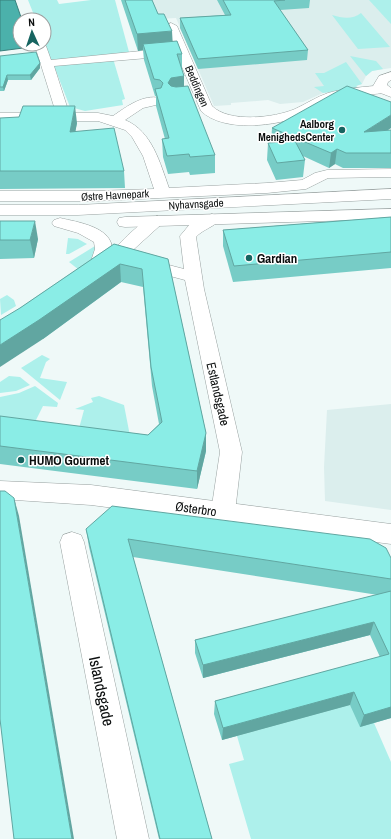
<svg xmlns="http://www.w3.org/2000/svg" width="391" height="839" font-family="'Archivo Narrow',sans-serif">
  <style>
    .built { fill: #dbeeed }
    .green { fill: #adf0eb }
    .water { fill: #4bb1ab; stroke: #38807c }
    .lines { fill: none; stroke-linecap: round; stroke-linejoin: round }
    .street-casing { stroke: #98a1a0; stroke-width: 1 }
    .secondary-casing { stroke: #98a1a0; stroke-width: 1 }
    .street { fill: #fff; fill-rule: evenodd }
    .secondary { fill: #fff; fill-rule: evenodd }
    .wall { fill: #77ccc6 }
    .shaded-wall { fill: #61a6a1 }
    .building { fill: #8aede6; stroke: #61a6a1 }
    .poi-dot { fill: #166460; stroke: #fff; stroke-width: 1.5 }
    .labels { text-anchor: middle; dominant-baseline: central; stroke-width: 3; stroke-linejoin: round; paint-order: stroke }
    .far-street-label { font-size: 11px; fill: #0b0e0e; stroke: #fff }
    .far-poi-label { font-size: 11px; font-weight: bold; fill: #0b0e0e; stroke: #fff; text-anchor: end }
    .poi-label { font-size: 13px; font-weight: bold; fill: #0b0e0e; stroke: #fff; text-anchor: start }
    .street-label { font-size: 13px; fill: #0b0e0e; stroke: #fff }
    .near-street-label { font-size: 16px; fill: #0b0e0e; stroke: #fff }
  </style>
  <rect width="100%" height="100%" fill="#eff9f8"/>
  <g class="built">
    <polygon points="150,0 391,0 391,68 372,71 366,76 362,84 356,86 358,88 323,93 303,102 280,104 268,100 231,103 231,105 214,106 176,18 157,19"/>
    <polygon points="391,404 391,510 325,501 324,467 327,410"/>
  </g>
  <g class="green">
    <polygon points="28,0 57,0 59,4 91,0 115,0 129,52 112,55 125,99 122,100 123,105 85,111 70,107 56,71 48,57 44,41 44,20 36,20"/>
    <polygon points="369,0 391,0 391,24"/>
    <path d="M 361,13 L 390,47 L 358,49 L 332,15 C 342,18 352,20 361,13 Z"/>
    <polygon points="350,56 376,61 383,69 372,71 366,76"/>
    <polygon points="346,62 362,84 356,86 358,88 323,93 314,87 324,86 315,73 324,73"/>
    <polygon points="68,238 78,239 87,244 69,254 66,254"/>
    <polygon points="95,246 96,257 79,270 69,262"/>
    <polygon points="7,295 14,300 16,306 1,315 0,299"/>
    <polygon points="42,355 50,359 46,362 40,378 67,382 60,400 21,368"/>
    <polygon points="9,376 20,377 30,385 16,391 0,393 0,382"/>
    <polygon points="35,386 58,403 57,407 43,406 33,426 0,422 0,397 19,393"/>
    <polygon points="99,396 124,405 130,436 78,432 84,410 75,409 93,402 91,398"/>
    <polygon points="350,705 374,723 391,762 391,839 251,839 229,764 244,760 237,736"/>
  </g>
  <polygon class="water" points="0,0 15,0 22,20 20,20 20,44 30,44 31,47 0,51"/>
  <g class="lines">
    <g class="street-casing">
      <g id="street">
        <path d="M 171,23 L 177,26 L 212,106 C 229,123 274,118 295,109 C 306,104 316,97 328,93 C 346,88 365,87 383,85 L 388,86 L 389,89 L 388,92 L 383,93 C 368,95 352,95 337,99 C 325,102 315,110 304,115 C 277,126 224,133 201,111 L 176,53 L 171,56 L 54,66 L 69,113 L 98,113 L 113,116 C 126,107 143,94 160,98 L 162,101 L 160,104 L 143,108 L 125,120 C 152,131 160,163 169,188 L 267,183 L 302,180 L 315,173 L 327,170 L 391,169 L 391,177 L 328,178 L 306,189 L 267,193 L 94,201 L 0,201 L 0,191 L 94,191 L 154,189 L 143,156 L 132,137 L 125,130 L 98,121 L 0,121 L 0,113 L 56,113 L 36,49 L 38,46 L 46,46 L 51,60 L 171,48 L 175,49 L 165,26 Z"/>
        <path d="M 212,214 L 218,216 L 220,219 C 215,227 203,229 196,237 L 204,289 L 242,452 L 235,512 L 231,519 L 223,521 L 215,519 L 211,512 L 220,452 L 185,280 L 136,267 L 133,263 L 136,259 L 142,258 L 184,269 L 180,236 L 190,224 Z"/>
        <path d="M 157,216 L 163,218 L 165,221 L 122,260 L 101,266 L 94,265 L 91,261 L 95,249 L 94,242 L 78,233 L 54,226 L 52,223 L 54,220 L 60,218 C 77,222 114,227 112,251 C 125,239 139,221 157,216 Z"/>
        <polygon points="72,532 81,535 84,542 149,839 117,839 60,542 63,535"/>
      </g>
    </g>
    <g class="secondary-casing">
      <g id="secondary">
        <polygon points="391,72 391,80 388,82 387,85 391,88 391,97 378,92 373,86 379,76"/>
        <polygon points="391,189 391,199 78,215 0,215 0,205 78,205"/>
        <polygon points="391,209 391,219 125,227 119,226 117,222 119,218 125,217"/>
        <polygon points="0,481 91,485 391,524 391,544 91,505 0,499"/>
      </g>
    </g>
    <use href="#street" class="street"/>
    <use href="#secondary" class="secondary"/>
  </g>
  <g class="wall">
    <polygon points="121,0 152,0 158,14 173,42 182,54 182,71 184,76 184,87 215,155 215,173 190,175 189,172 168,174 163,157 162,139 165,139 156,106 156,96 155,96 144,60 143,50 138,51"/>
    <polygon points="217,0 310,0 309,8 280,10 308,50 307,60 198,69 180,28 180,18 225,15"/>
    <polygon points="0,56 40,63 40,68 31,80 8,80 4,91 0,91"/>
    <polygon points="0,118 77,123 75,132 124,171 125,188 0,189"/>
    <polygon points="272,128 391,128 388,130 391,130 391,168 343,168 335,164 329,168 303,156 305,160 303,177 276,180 267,160 268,143 271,143"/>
    <polygon points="391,217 391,268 233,282 223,246 223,230"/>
    <polygon points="0,221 38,239 34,258 0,259"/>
    <polygon points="114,244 168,259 206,433 206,451 197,489 0,464 0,417 148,435 159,424 152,386 143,287 121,282 43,339 20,308"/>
    <polygon points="86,529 391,558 391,718 360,727 350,705 222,740 214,714 215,701 380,657 370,635 203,678 195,653 195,640 378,595 133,557 212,839 159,839 89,547"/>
  </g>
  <g class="shaded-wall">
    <polygon points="172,31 173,48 143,44 143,50 138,51 137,34"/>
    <polygon points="40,63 40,68 31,80 30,75"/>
    <polygon points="7,75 8,80 4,91 3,87"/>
    <polygon points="184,76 184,93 172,95 168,83 171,78"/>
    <polygon points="75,106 77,123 72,150 70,132"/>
    <polygon points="391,115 391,128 361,146 364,132"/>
    <polygon points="337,149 335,164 329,168 331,153"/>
    <polygon points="35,221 38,239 34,258 30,240"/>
    <polygon points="120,264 121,282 43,339 0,367 0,345"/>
    <polygon points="206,433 206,451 197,489 197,471"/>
    <polygon points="14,498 19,516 74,839 72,839"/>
    <polygon points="374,622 370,635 203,678 203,665"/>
    <polygon points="354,692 350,705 222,740 223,728"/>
    <polygon points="391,707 391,718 360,727 364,715"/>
  </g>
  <g class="building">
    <polygon points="125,0 152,0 158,14 164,14 172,31 137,34"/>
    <polygon points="223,0 285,0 274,1 308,50 198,59 180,18 231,15"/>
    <polygon points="177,41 182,54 177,54 184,76 171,78 168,83 171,86 176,87 188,86 215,155 190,157 189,154 167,156 162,139 169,138 155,89 161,88 163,83 160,80 154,79 143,44"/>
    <polygon points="36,52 40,63 30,75 7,75 3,87 0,87 0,56"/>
    <polygon points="347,86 391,102 391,115 364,132 391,130 391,153 346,153 337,149 331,153 272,128"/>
    <polygon points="23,106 75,106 70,132 114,128 124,171 0,171 0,118 19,117"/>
    <polygon points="295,141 305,160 277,163 268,143"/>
    <polygon points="391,217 391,252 234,266 223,230"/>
    <polygon points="0,221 35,221 30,240 0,240"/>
    <polygon points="114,244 168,259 206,433 197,471 0,446 0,416 148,435 162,422 151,367 142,269 120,264 39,320 0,345 0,320 20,308"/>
    <polygon points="0,491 5,491 14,498 72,839 14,839 0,719"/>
    <polygon points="112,506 370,539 386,548 391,558 391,579 128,539 212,839 160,839 86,529"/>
    <polygon points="391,591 391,707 364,715 354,692 223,728 215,701 389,654 374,622 203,665 195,640"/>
  </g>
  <g class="poi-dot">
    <circle cx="342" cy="130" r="4"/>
    <circle cx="249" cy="258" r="4"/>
    <circle cx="21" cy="460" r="4"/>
  </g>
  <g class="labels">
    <g class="far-street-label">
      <text transform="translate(197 86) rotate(67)">Beddingen</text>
      <text transform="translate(115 195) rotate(-3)">Østre Havnepark</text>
      <text transform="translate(196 204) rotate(-3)">Nyhavnsgade</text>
    </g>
    <g class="far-poi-label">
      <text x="334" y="124">Aalborg<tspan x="334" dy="13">MenighedsCenter</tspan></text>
    </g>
    <g class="poi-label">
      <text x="257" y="258">Gardian</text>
      <text x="29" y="460">HUMO Gourmet</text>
    </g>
    <g class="street-label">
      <text transform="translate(218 394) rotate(77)">Estlandsgade</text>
      <text transform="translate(196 509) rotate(8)">Østerbro</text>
    </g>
    <g class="near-street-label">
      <text transform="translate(102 691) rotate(78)">Islandsgade</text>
    </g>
  </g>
  <g transform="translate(32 32) rotate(357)"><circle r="19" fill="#ffffff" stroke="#9d9f9f"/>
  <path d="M0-3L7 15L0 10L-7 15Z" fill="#166460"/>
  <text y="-6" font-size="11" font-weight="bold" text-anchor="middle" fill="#0b0e0e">N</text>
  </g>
</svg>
